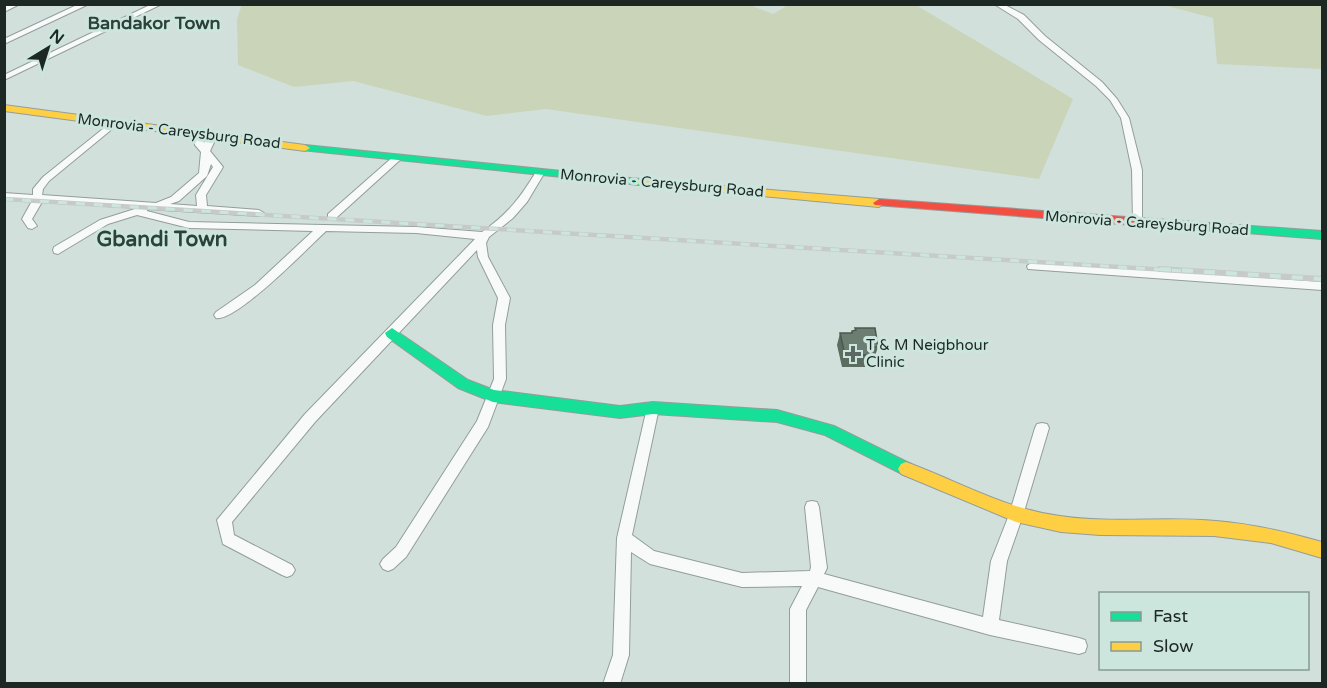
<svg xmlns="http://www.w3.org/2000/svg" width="1327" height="688" font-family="'Varela Round',sans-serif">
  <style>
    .green { fill: #cad4b9 }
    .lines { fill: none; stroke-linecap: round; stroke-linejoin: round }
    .street-casing { stroke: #939d9b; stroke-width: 2 }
    .fast-casing { stroke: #939d9b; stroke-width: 2 }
    .slow-casing { stroke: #939d9b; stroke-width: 2 }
    .jam-casing { stroke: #939d9b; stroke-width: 2 }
    .street { fill: #f8fafa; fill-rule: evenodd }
    .fast { fill: #16e098; fill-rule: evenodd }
    .slow { fill: #ffcf43; fill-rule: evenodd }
    .jam { fill: #f24e42; fill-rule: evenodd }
    .rail-far1-casing { stroke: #c6cbc9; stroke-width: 4.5 }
    .rail-casing { stroke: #c6cbc9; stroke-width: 6 }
    .rail-far1 { stroke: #cce6de; stroke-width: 3; stroke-dasharray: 9; stroke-linecap: butt }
    .rail { stroke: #cce6de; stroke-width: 4; stroke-dasharray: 11; stroke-linecap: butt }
    .wall { fill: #5c6c61 }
    .building { fill: #6b7e71; stroke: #4b584f; stroke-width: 1.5 }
    .poi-dot { fill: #5c6864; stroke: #cce6de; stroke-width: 2 }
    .labels { text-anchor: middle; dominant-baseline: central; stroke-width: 6; stroke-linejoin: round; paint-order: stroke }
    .street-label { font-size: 15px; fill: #1d2724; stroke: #cce6de }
    .poi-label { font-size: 15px; fill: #1d2724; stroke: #cce6de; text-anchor: start }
    .far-district-label { font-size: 18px; font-weight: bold; fill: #2b413a; stroke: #cce6de }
    .district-label { font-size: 21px; font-weight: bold; fill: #2b413a; stroke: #cce6de }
  </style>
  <rect width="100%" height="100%" fill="#d2e0dc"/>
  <g class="green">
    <polygon points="242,4 747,4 773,14 788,5 916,5 1073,99 1039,179 546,109 487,116 353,81 294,87 238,65 237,19"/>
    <polygon points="1164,5 1322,5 1322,69 1217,64 1213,18"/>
  </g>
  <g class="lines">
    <g class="street-casing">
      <g id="street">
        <polygon points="10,4 20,4 4,12 4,7"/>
        <polygon points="79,4 89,4 4,44 4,39"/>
        <polygon points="152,4 162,4 4,80 4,75"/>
        <polygon points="994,4 1003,4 1024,15 1045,36 1102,82 1117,99 1129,118 1142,170 1142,225 1134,225 1133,223 1132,170 1121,118 1110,100 1096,86 1039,40 1018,19"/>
        <path d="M 114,120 L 117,121 L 117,125 L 49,181 L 43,189 L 42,195 L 156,203 L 171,197 L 199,173 L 201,152 L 195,145 L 193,134 L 197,131 L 201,134 L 204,143 L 209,134 L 215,134 L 217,136 L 210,151 L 223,167 L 206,195 L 207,206 L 259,210 L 264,213 L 259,216 L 147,209 L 147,211 L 189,222 L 416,227 L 482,232 C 508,214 521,197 537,170 L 543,170 L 545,172 L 527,202 L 513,218 L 489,237 L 486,243 L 488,257 L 510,298 L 505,325 L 506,379 L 488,427 L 406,557 L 393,569 L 388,571 L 383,569 L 380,564 L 383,559 L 396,547 L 477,421 L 494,379 L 493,325 L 498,298 L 478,257 L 477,250 L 315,422 L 232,522 L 234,535 L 292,565 L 295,570 L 292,575 L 287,577 L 282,575 L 223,544 L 217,520 L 305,414 L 475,239 L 416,233 L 326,231 C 309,247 235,323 216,318 L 214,315 L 216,312 L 255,285 L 313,231 L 189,228 L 137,215 L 108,224 L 58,254 L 54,253 L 53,250 L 54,247 L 100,220 L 138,208 L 42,202 L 32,219 L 37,226 L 32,229 L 28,228 L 22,219 L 32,201 L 4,199 L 4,193 L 33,195 L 33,189 L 43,177 ZM 211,164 L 213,167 L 196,195 L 197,206 L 170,204 L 179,201 L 207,176 Z"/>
        <polygon points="397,155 402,158 400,160 336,218 328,218 328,214 394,156"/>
        <polygon points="1032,262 1322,282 1322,290 1028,269 1027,266"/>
        <polygon points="653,403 658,404 659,408 632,535 654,551 742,573 810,571 811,567 805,507 807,502 812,501 817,502 819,507 827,568 824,574 983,617 991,561 1009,515 1035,428 1037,424 1042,423 1047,424 1049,428 1023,515 1007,561 999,620 1079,638 1085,640 1087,646 1085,652 1079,654 990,635 818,587 806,610 806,684 790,684 790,609 802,586 742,587 650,564 631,552 629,655 620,684 603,684 613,655 617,538 647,408 648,404"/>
      </g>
    </g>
    <g class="fast-casing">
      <g id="fast">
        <polygon points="305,145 640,179 645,182 640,185 301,150 300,148"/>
        <polygon points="1237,225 1322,231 1322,239 1233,232 1231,229 1233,226"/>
        <polygon points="392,328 468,380 494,390 620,406 653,402 777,410 834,426 911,464 914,469 911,474 906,476 825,435 777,422 653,414 620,418 493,402 458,388 387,337 385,333"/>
      </g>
    </g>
    <g class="slow-casing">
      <g id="slow">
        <polygon points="4,105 305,145 310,148 305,151 4,111"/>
        <polygon points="640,179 879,199 885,203 879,207 636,184 635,182"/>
        <path d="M 906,462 C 958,481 1005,509 1060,516 C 1112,524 1164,516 1216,521 C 1253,524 1287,532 1322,542 L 1322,558 L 1271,543 L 1214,536 L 1100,535 L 1061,532 L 1016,522 L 901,474 L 898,469 L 901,464 Z"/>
      </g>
    </g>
    <g class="jam-casing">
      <polygon id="jam" points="879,199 1237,225 1243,229 1237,233 875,205 873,203"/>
    </g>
    <use href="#street" class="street"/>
    <use href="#fast" class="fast"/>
    <use href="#slow" class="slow"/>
    <use href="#jam" class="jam"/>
    <g class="rail-far1-casing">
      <polyline id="rail-far1" points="4,199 1185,271"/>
    </g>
    <g class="rail-casing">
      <polyline id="rail" points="1160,269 1322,279"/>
    </g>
    <use href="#rail-far1" class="rail-far1"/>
    <use href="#rail" class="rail"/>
  </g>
  <polygon class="wall" points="855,328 878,347 874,359 867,359 865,367 842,367 837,345 840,333 851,333 852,331 855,330"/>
  <polygon class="building" points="855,328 875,328 878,347 867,347 869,355 845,355 840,333 852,333 852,331 856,330"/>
  <path class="poi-dot" d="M850 345h6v6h6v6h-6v6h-6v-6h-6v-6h6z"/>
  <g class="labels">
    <g class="street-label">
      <text transform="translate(179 131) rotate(7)">Monrovia - Careysburg Road</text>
      <text transform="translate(662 183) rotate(5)">Monrovia - Careysburg Road</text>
      <text transform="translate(1147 223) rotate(4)">Monrovia - Careysburg Road</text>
    </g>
    <g class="poi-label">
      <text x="866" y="345">T &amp; M Neigbhour<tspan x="866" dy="17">Clinic</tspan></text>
    </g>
    <g class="far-district-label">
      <text x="154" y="23">Bandakor Town</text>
    </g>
    <g class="district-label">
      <text x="162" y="239">Gbandi Town</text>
    </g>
  </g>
  <rect width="1327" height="688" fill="none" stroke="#1d2724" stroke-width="12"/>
  <rect x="1099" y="592" width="210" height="78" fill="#cce6de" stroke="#869a94" stroke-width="1.5"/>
  <rect x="1111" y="612" width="30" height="9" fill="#16e098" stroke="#869a94" stroke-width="1.5"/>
  <text x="1153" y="622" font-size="18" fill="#1d2724">Fast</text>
  <rect x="1111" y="642" width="30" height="9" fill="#ffcf43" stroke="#869a94" stroke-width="1.5"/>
  <text x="1153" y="652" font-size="18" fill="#1d2724">Slow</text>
  <g transform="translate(48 48) rotate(38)" stroke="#cce6de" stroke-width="4.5" paint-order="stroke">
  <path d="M0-4.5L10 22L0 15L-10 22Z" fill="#1d2724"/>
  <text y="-9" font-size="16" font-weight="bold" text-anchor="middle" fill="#1d2724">N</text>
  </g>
</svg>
